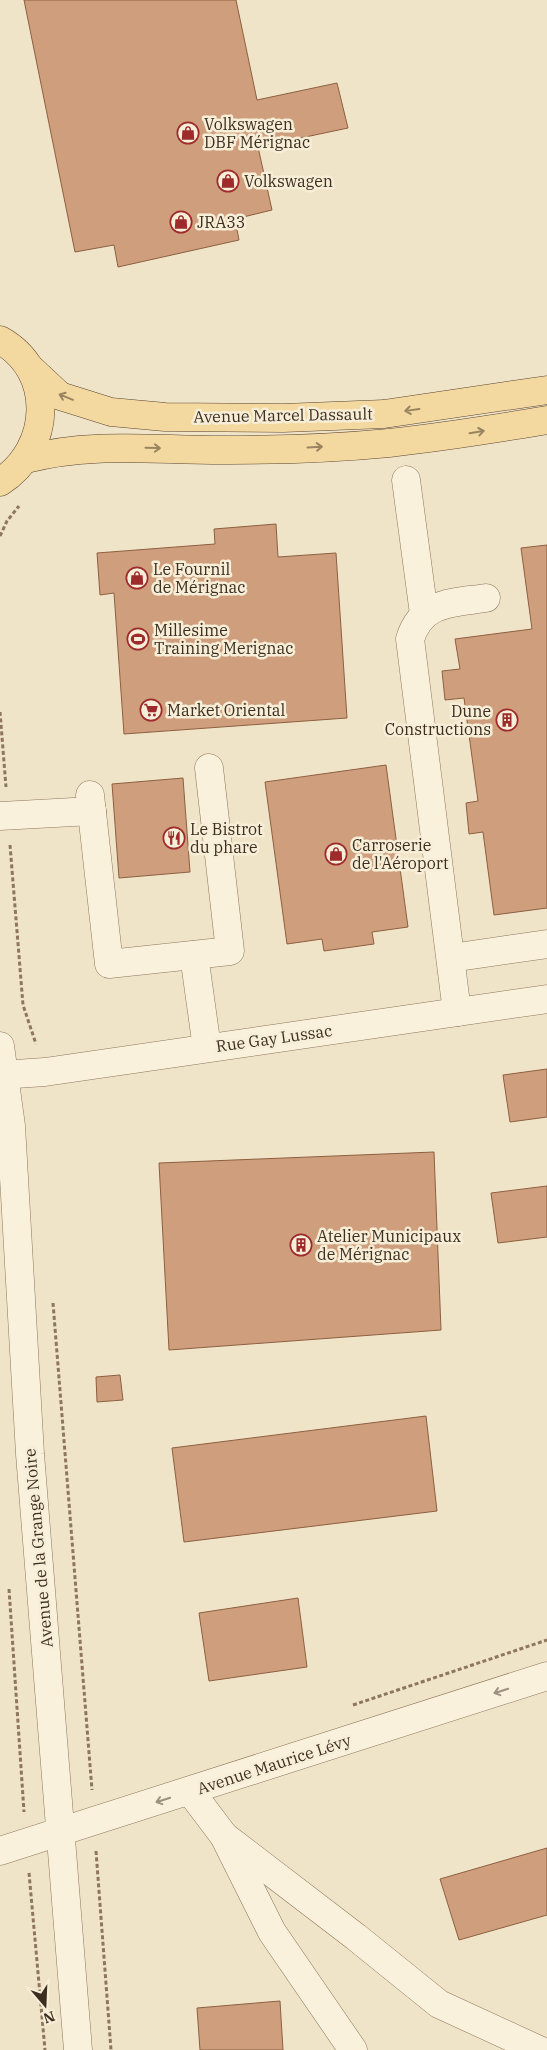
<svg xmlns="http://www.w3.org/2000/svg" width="547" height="2050" font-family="'IBM Plex Serif',serif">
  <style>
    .building { fill: #cf9f7d; stroke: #8d5f41 }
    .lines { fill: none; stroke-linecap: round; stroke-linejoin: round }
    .minor-casing { stroke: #8d765c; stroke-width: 29 }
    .major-casing { stroke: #5b4430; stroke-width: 29 }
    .path { stroke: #8d765c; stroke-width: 3; stroke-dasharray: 4 2.5; stroke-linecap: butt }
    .minor { stroke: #faf1dc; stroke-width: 28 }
    .major { stroke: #f3d9a0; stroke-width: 28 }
    .oneway { stroke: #988460 }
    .oneway2 { stroke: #9c907e }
    .labels { text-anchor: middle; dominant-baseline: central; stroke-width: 5; stroke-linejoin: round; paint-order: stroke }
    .poi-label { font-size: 16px; fill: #3d2e20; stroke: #f7eed8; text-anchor: start }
    .street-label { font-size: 16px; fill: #3d2e20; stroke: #f7eed8 }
  </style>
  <rect width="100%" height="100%" fill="#f0e4c8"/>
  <g class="building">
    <polygon points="24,0 236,0 257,100 337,83 348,128 258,147 272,210 235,219 239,240 118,267 114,245 75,252"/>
    <polygon points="276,524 278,557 336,553 347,718 124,734 114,593 100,595 97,553 215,544 214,529"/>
    <polygon points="547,545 547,908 494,915 483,832 469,834 466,803 478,801 464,698 445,700 442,671 460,669 455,639 532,629 521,548"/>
    <polygon points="386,765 408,927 372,932 374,944 324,951 322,939 287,944 265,782"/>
    <polygon points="183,778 190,872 119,878 112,784"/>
    <polygon points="547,1069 547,1117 510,1122 503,1075"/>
    <polygon points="434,1152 441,1330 169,1350 159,1163"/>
    <polygon points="547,1186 547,1237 498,1243 491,1193"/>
    <polygon points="120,1375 123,1400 97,1402 96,1377"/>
    <polygon points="426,1416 437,1511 184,1542 172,1448"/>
    <polygon points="298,1598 307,1667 209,1681 199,1613"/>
    <polygon points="547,1848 547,1915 459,1940 440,1879"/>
    <polygon points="280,2001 283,2050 200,2050 197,2008"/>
  </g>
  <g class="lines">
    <g class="minor-casing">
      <g id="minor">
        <polyline points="406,480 424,614"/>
        <polyline points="90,795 109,964 230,951 209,768"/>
        <polyline points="0,816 92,811"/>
        <polyline points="194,955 207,1048"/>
        <polyline points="451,958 547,944"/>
        <path d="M 457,1012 L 410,639 C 422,601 452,603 486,598"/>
        <polyline points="0,1046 11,1126 30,1454 78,2050"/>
        <polyline points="0,1075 45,1072 547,999"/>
        <polyline points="190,1791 224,1836 272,1932 353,2050"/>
        <polyline points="224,1836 356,1937 439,2004 539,2050"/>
        <polyline points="0,1851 547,1676"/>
      </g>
    </g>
    <g class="major-casing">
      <g id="major">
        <path d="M 0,340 C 56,371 52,449 0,482"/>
        <polyline points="30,368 60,396 111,412 165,417 283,418 384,414 547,390"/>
        <path d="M 26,459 C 94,441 160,451 230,450 C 282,450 337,448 389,443 C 442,437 494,429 547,420"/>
      </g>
    </g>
    <g class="path">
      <polyline points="0,536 7,521 19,506"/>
      <polyline points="0,712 6,787"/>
      <polyline points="10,845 23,1005 36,1044"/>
      <polyline points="53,1303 92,1790"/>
      <polyline points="9,1589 24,1812"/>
      <polyline points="353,1705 547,1640"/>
      <polyline points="96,1851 111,2050"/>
      <polyline points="29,1873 45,2050"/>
    </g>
    <use href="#minor" class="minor"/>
    <use href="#major" class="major"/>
  </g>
  <defs><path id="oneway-shaft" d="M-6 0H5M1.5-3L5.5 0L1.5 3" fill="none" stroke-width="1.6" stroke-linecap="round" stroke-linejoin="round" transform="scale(1.25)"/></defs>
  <g class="oneway">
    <use href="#oneway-shaft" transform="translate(66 397) rotate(-158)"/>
    <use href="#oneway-shaft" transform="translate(412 410) rotate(172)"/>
    <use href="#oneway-shaft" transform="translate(477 432) rotate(-9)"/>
    <use href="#oneway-shaft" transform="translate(315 447) rotate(-3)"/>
    <use href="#oneway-shaft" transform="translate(153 448) rotate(1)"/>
  </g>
  <g class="oneway2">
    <use href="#oneway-shaft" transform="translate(501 1691) rotate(162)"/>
    <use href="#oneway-shaft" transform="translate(163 1800) rotate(162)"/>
  </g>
  <defs>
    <g id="shop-ring" transform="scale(1.125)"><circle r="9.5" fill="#f7eed8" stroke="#9e2a2b" stroke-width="1.5"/><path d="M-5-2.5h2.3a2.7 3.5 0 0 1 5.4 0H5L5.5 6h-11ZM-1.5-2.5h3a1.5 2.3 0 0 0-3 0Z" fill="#9e2a2b"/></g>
    <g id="stadium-ring" transform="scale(1.125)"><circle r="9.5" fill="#f7eed8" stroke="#9e2a2b" stroke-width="1.5"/><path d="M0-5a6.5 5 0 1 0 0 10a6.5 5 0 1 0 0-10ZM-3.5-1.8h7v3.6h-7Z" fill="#9e2a2b"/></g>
    <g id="supermarket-ring" transform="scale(1.125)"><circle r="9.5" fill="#f7eed8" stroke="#9e2a2b" stroke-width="1.5"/><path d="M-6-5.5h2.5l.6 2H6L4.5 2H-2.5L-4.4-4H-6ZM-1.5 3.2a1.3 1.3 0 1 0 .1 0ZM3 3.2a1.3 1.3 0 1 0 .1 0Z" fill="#9e2a2b"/></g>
    <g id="building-ring" transform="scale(1.125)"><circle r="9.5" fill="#f7eed8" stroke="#9e2a2b" stroke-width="1.5"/><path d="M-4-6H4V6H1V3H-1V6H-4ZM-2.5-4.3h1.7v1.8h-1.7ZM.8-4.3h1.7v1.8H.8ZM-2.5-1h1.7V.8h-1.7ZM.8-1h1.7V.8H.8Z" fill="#9e2a2b"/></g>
    <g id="restaurant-ring" transform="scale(1.125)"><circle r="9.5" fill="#f7eed8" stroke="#9e2a2b" stroke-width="1.5"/><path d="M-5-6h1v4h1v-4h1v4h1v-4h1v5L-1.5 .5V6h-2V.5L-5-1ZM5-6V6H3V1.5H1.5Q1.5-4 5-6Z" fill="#9e2a2b"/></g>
  </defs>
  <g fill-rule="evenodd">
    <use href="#shop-ring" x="188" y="133"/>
    <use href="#shop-ring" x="228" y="181"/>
    <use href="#shop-ring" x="181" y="222"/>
    <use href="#shop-ring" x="137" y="578"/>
    <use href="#stadium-ring" x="138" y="639"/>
    <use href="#supermarket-ring" x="151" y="710"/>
    <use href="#building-ring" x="507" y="720"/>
    <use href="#restaurant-ring" x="174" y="838"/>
    <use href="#shop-ring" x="336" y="854"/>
    <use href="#building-ring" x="301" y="1245"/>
  </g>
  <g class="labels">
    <g class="poi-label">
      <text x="204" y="124">Volkswagen<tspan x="204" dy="18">DBF Mérignac</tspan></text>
      <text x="244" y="181">Volkswagen</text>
      <text x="197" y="222">JRA33</text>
      <text x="153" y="569">Le Fournil<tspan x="153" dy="18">de Mérignac</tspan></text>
      <text x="154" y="630">Millesime<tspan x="154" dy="18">Training Merignac</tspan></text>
      <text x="167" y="710">Market Oriental</text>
      <text x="491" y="711" text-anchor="end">Dune<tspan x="491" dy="18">Constructions</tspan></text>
      <text x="190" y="829">Le Bistrot<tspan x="190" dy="18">du phare</tspan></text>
      <text x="352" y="845">Carroserie<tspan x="352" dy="18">de l'Aéroport</tspan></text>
      <text x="317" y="1236">Atelier Municipaux<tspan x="317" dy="18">de Mérignac</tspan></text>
    </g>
    <g class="street-label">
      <text transform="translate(283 415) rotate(-1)">Avenue Marcel Dassault</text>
      <text transform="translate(274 1038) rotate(-8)">Rue Gay Lussac</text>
      <text transform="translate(38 1548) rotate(-95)">Avenue de la Grange Noire</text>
      <text transform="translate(274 1764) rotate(-18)">Avenue Maurice Lévy</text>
    </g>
  </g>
  <g transform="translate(45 2005) rotate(161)" stroke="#f7eed8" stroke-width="4" paint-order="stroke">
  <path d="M0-4L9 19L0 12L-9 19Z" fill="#3d2e20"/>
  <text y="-8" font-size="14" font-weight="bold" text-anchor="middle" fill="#3d2e20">N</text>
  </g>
</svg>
